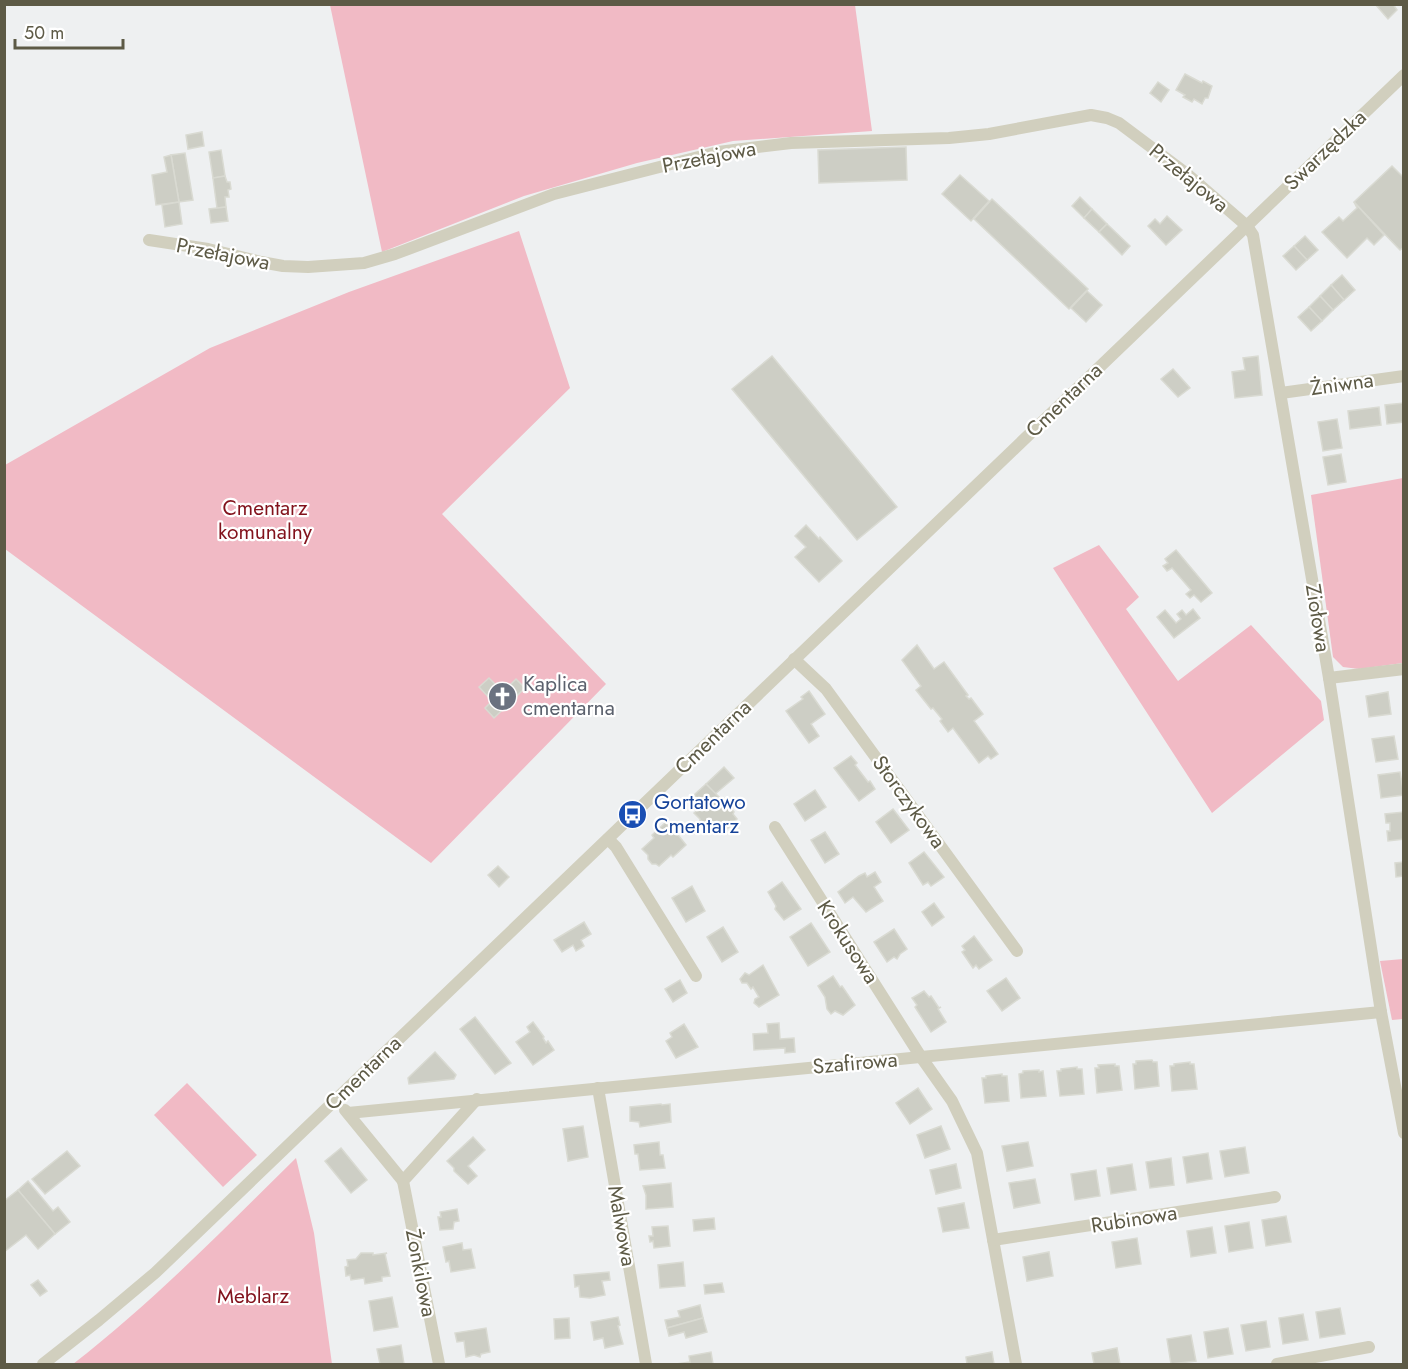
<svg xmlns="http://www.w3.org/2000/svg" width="1408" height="1369" font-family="Jost,sans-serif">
	<rect width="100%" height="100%" fill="#eef0f1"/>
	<g fill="#f1bac5">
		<path d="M330,5h525l17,126 -139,10 -96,22 -113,33 -142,56z"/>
		<path d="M519,231l51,157 -128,126 164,170 -175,179 -426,-314v-84l205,-117 139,-56z"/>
		<path d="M1403,478v185l-44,6 -16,-2 -10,-10 -22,-162z"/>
		<path d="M1099,545l40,52 -13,12 52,72 73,-56 70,76 3,19 -112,93 -159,-245z"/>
		<path d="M1403,959v60l-11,1 -12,-59z"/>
		<path d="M187,1083l70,72 -34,32 -69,-72z"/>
		<path d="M296,1158l18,75 18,131h-259c80,-62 151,-135 223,-206z"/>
	</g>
	<g fill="#cdcec5" stroke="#d9dad2" stroke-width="1.5">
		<path d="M1375,4h18l4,6 -9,9z"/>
		<path d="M1185,74l17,9 1,-2 9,5 -4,12h-3l-3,6 -8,-5 -2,3 -9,-5 2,-2 -9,-5z"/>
		<path d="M1158,82l11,8 -8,12 -11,-9z"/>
		<path d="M202,132l2,14 -16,3 -2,-14z"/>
		<path d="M906,147l1,33 -88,3 -1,-33z"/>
		<path d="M221,150l4,26 -12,2 -4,-26z"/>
		<path d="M185,153l8,47 -14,2 -8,-47z"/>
		<path d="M171,155l8,47 -23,3 -4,-30 15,-3 -3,-15z"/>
		<path d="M1392,166l12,12v69l-4,3 -46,-48z"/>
		<path d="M960,175l29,26 -18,20 -29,-27z"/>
		<path d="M225,176l2,6h3l1,7 -3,1 1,7h-4l1,10 -9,1 -4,-30z"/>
		<path d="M1080,197l12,12 -8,9 -12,-12z"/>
		<path d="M992,199l96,90 -19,20 -95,-90z"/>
		<path d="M179,202l3,22 -17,3 -3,-22z"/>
		<path d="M1354,202l30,33 -10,10 -7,-7 -20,20 -25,-26 17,-15 4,4 14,-13z"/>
		<path d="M226,207l2,14 -17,2 -2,-14z"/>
		<path d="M1092,209l15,15 -8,8 -15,-14z"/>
		<path d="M1167,216l15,14 -16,15 -18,-19 7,-7 5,5z"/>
		<path d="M1107,224l23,22 -8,9 -23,-23z"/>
		<path d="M1305,236l13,14 -11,10 -13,-14z"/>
		<path d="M1294,246l13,14 -11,10 -13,-14z"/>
		<path d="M1342,275l13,15 -11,10 -13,-15z"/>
		<path d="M1331,285l13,15 -11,10 -13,-14z"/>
		<path d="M1087,291l15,14 -16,17 -15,-14z"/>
		<path d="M1320,296l13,14 -11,11 -13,-14z"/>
		<path d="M1309,307l13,14 -11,10 -13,-14z"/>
		<path d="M772,356l125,151 -40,33 -125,-151z"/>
		<path d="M1258,356l4,39 -27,3 -3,-26 13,-2 -2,-12z"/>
		<path d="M1173,369l17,19 -12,9 -17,-18z"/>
		<path d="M1404,403v19l-17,2 -2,-19z"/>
		<path d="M1379,407l2,18 -31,4 -2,-18z"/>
		<path d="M1337,419l5,29 -19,3 -5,-29z"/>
		<path d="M1341,454l5,28 -18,3 -5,-28z"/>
		<path d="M806,525l13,14 1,-2 22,24 -23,21 -24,-25 11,-10 -11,-11z"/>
		<path d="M1176,550l36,43 -11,9 -7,-7 -4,3 -4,-4 5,-4 -19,-22 -5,3 -4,-5 5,-3 -3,-4z"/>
		<path d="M1193,609l7,9 -26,20 -17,-21 8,-7 11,13 5,-4 -4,-5 5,-4 4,5z"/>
		<path d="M917,645l17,24 10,-7 24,33 -2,1 3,3 2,-1 12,16 -9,7 24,33 -7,5 -3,-3 -9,7 -26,-35 -5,4 -8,-11 2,-2 -9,-11 -2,1 -15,-19 5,-4 -19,-26z"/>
		<path d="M489,678l14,14 13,-13 9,9 -31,30 -9,-10 7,-7 -13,-14z"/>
		<path d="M809,691l16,23 -14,10 8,12 -10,7 -23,-32 17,-12 -2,-2z"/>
		<path d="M1388,692l3,22 -22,3 -3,-21z"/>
		<path d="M1394,736l4,23 -22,3 -4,-23z"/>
		<path d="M851,756l6,7 -2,2 13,17 2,-1 5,8 -16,12 -25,-33z"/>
		<path d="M724,767l10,11 -19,16 -9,-10z"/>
		<path d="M1400,772l4,23 -23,3 -3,-23z"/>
		<path d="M706,784l28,28 -1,2 4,5 -10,10 -7,-7 -9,9 -11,-9v-3l-6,-6 10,-8 -10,-10z"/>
		<path d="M815,790l11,17 -21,14 -11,-17z"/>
		<path d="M893,809l16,21 -18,13 -15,-21z"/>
		<path d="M1404,812v27l-16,2 -1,-10h3v-8h-4l-1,-9z"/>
		<path d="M667,821l19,24 -13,12 -2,-2 -12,11 -3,-2h-4l-4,-5v-4l-6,-6 12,-11 -2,-3z"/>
		<path d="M825,832l14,22 -14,9 -14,-23z"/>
		<path d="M924,852l20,25 -13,9 -3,-4 -5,3 -14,-22z"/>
		<path d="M1404,862v14l-8,1 -1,-14z"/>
		<path d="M498,866l11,11 -10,10 -11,-12z"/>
		<path d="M875,872l6,10 -7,5 9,14 -17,11 -13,-15 -8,6 -7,-11 21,-16 6,-3 2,4z"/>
		<path d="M782,882l19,27 -17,11 -9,-11 1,-3 -8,-14z"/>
		<path d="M692,886l13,25 -19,11 -14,-24z"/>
		<path d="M934,903l10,14 -12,9 -10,-14z"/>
		<path d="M584,922l7,12 -10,6 3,6 -8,5 -3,-6 -11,7 -8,-12z"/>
		<path d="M811,923l19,29 -22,14 -18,-29z"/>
		<path d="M723,927l15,25 -16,10 -15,-25z"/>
		<path d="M894,929l13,20 -7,5 -3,5 -3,-2 -7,5 -13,-20z"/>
		<path d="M974,936l18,24 -13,9 -3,-4 -3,3 -11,-16 3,-2 -3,-4z"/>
		<path d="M763,965l16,30 -20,12 -5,-4 1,-4 4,-2 -6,-10 -2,2 -4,-6h-5l-2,-4 5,-6 4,2z"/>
		<path d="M833,976l7,11 2,-1 13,19 -12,10 -8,-4 -4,3 -4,-5 -2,-12 -7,-11z"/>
		<path d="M1006,978l14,20 -18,13 -15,-20z"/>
		<path d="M680,980l7,13 -14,9 -8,-13z"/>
		<path d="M924,991l5,6 2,-1 8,12 2,-1 -3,2 8,13 -15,10 -16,-25 2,-2 -5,-7z"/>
		<path d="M475,1017l36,46 -16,11 -35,-45z"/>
		<path d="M533,1022l11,15 -1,1 3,5 2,-2 6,9 -21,15 -17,-23 14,-10 -3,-5z"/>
		<path d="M779,1023l1,16 14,-1 1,14 -10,1v-5l-31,2 -1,-16 15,-1 -1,-9z"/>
		<path d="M684,1024l14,23 -22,11 -10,-17 6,-4 -2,-4z"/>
		<path d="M435,1052l21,23 -2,4 -45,5 -1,-6z"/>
		<path d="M1152,1060l1,2h4l2,24 -24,3 -2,-25h3v-3z"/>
		<path d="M1190,1062v2h4l3,25 -25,2 -2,-25h4v-2z"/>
		<path d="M1115,1064v2h4l3,24 -25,3 -2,-25h4l-1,-3z"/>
		<path d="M1077,1067v2h5l2,25 -24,2 -3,-25h4v-2z"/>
		<path d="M1039,1070v2l4,-1 3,25 -25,2 -2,-24 4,-1v-2z"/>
		<path d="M1002,1074v2h5l2,25 -24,2 -3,-25h4v-2z"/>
		<path d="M918,1088l14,21 -22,15 -14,-21z"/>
		<path d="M661,1104l1,1 8,-1 1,18 -31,5 -1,-5 -9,-1v-14z"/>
		<path d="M583,1126l5,31 -20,4 -5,-32z"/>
		<path d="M941,1126l9,23 -25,9 -8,-23z"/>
		<path d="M473,1137l12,13 -17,16 9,10 -9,8 -14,-13v-3l-7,-7z"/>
		<path d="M659,1142l1,13h3l2,13 -25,2 -2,-16h-3l-1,-9z"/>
		<path d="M1028,1142l5,24 -26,5 -5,-25z"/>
		<path d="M1245,1147l4,26 -24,4 -5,-26z"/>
		<path d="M341,1148l26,32 -16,13 -26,-32z"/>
		<path d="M67,1151l13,15 -35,28 -13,-15z"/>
		<path d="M1208,1153l4,26 -25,4 -4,-26z"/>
		<path d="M1171,1158l3,27 -24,3 -4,-26z"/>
		<path d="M956,1164l5,24 -25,6 -6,-24z"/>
		<path d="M1132,1164l4,26 -25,4 -4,-26z"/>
		<path d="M1096,1170l4,26 -25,4 -4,-26z"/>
		<path d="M1035,1179l5,24 -26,5 -5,-25z"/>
		<path d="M28,1181l25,30 5,-4 12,15 -15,12 -37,-44z"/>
		<path d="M671,1183l2,24 -27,2v-14l-3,-9z"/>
		<path d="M18,1190l37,44 -17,15 -12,-14 -22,17v-51z"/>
		<path d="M964,1203l5,25 -26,4 -5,-24z"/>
		<path d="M457,1209l2,12 -5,1 -1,7 -13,1 -2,-13h3l-1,-5z"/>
		<path d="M1286,1216l5,26 -25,4 -4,-26z"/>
		<path d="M714,1218l1,11 -21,2 -1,-11z"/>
		<path d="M1249,1222l4,26 -24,4 -4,-26z"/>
		<path d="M668,1226l2,20 -16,2 -1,-7 -3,1 -1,-6h4l-1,-9z"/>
		<path d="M1212,1227l4,26 -25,4 -4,-26z"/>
		<path d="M1137,1238l4,26 -25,4 -4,-26z"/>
		<path d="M462,1243l1,7 8,-1 4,19 -24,4 -2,-11 -3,1 -3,-15z"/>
		<path d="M1049,1252l4,24 -26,5 -4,-24z"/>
		<path d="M361,1253h12v2l14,-2 -2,1 5,22 -8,1v4l-17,3 -1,-6 -13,2 -1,-5 -4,1 -1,-9 3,-1 -1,-6 9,-1z"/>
		<path d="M683,1262l2,24 -25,2 -2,-23z"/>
		<path d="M609,1272l1,8 -8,1 3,14 -15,3 -10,-1 -1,-11 -4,1 -1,-12z"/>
		<path d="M38,1280l9,11 -7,5 -9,-11z"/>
		<path d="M722,1283l2,9 -19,2 -1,-9z"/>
		<path d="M392,1297l6,30 -24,4 -5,-30z"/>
		<path d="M700,1305l3,13 -36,10 -2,-8 15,-3 -2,-6z"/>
		<path d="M1340,1308l5,26 -25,4 -4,-26z"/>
		<path d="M1303,1314l5,26 -25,4 -4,-26z"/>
		<path d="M618,1317l2,8 -2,1 5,18 -18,4 -2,-10 -9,2 -3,-18z"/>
		<path d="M569,1318l1,20 -15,1 -1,-20z"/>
		<path d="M703,1318l4,14 -21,6 -2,-6 -15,4 -2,-8z"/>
		<path d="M1266,1321l4,26 -24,4 -5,-26z"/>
		<path d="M486,1328l4,24 -9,2 -1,3 -6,-2 -8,2 -2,-16 -7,1 -2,-9z"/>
		<path d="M1228,1328l5,26 -25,4 -4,-26z"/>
		<path d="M1191,1335l5,26 -25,3 -4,-25z"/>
		<path d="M401,1345l3,19h-24l-3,-15z"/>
		<path d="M1117,1348l3,16h-26l-2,-11z"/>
		<path d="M711,1352l2,12h-37l14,-2 -1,-6z"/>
		<path d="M992,1352l2,12h-27l-1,-7z"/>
	</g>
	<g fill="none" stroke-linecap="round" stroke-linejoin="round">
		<g stroke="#d1cfbe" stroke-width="12">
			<path d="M149,240l59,9 53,13 22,4 25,1 56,-4 31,-9 159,-60 164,-42 73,-9 158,-5 40,-4 102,-19 16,3 12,5 68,51 60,52 6,9 76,443 52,334 23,121"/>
			<path d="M1281,393l123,-17"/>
			<path d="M794,659l32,30 191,262"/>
			<path d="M1329,678l75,-9"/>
			<path d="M775,827l146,230 31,44 25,52 39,211"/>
			<path d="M608,839l8,8 80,129"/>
			<path d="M598,1088l48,276"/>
			<path d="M345,1110l58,71"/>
			<path d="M348,1113l1033,-101"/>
			<path d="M993,1240l282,-43"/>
			<path d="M43,1364l56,-44 56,-47 1249,-1198"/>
			<path d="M439,1364l-36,-183 74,-82"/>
			<path d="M1277,1364l92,-17"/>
		</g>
	</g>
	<defs>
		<symbol id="church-disc" viewBox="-11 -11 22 22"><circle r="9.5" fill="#6b7280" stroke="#fff"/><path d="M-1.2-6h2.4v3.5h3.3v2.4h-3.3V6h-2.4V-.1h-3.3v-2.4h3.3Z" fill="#fff"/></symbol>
		<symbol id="bus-disc" viewBox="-11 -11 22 22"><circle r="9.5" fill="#1a4fb4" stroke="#fff"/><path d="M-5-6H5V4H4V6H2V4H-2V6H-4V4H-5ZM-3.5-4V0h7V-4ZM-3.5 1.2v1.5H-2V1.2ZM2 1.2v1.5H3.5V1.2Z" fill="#fff"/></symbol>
	</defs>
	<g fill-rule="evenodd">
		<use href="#church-disc" x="486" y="680" width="33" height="33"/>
		<use href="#bus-disc" x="616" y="798" width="33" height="33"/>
	</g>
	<g text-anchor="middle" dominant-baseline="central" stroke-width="4.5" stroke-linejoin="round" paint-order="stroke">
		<g font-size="21" fill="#5d5a46" stroke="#fff">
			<text transform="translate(1325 150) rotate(-44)">Swarzędzka</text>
			<text transform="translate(709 157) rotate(-11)">Przełajowa</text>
			<text transform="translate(1189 178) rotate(39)">Przełajowa</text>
			<text transform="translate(223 254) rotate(11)">Przełajowa</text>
			<text transform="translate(1342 384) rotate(-8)">Żniwna</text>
			<text transform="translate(1064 400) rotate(-44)">Cmentarna</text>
			<text transform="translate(1318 618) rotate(81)">Ziołowa</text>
			<text transform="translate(713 737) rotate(-44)">Cmentarna</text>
			<text transform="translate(909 802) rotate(54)">Storczykowa</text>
			<text transform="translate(848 942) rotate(57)">Krokusowa</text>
			<text transform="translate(855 1063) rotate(-5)">Szafirowa</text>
			<text transform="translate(363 1073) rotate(-44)">Cmentarna</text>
			<text transform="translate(1134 1219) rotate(-9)">Rubinowa</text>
			<text transform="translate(622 1226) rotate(80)">Malwowa</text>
			<text transform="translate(421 1273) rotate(79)">Żonkilowa</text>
		</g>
		<g font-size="21" fill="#82121c" stroke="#fff">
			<text x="265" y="508">Cmentarz<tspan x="265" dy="24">komunalny</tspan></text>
			<text x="253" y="1296">Meblarz</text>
		</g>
		<g font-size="21" fill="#5b616d" stroke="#fff" text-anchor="start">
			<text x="523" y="684">Kaplica<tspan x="523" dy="24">cmentarna</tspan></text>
		</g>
		<g font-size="21" fill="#164399" stroke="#fff" text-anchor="start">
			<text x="654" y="802">Gortatowo<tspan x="654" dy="24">Cmentarz</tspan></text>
		</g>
	</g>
	<rect width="1408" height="1369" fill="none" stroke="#5d5a46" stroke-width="12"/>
	<path d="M15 39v9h108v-9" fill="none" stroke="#5d5a46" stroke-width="3"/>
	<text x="24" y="39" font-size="18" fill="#5d5a46" stroke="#ffffff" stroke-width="4.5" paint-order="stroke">50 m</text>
</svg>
